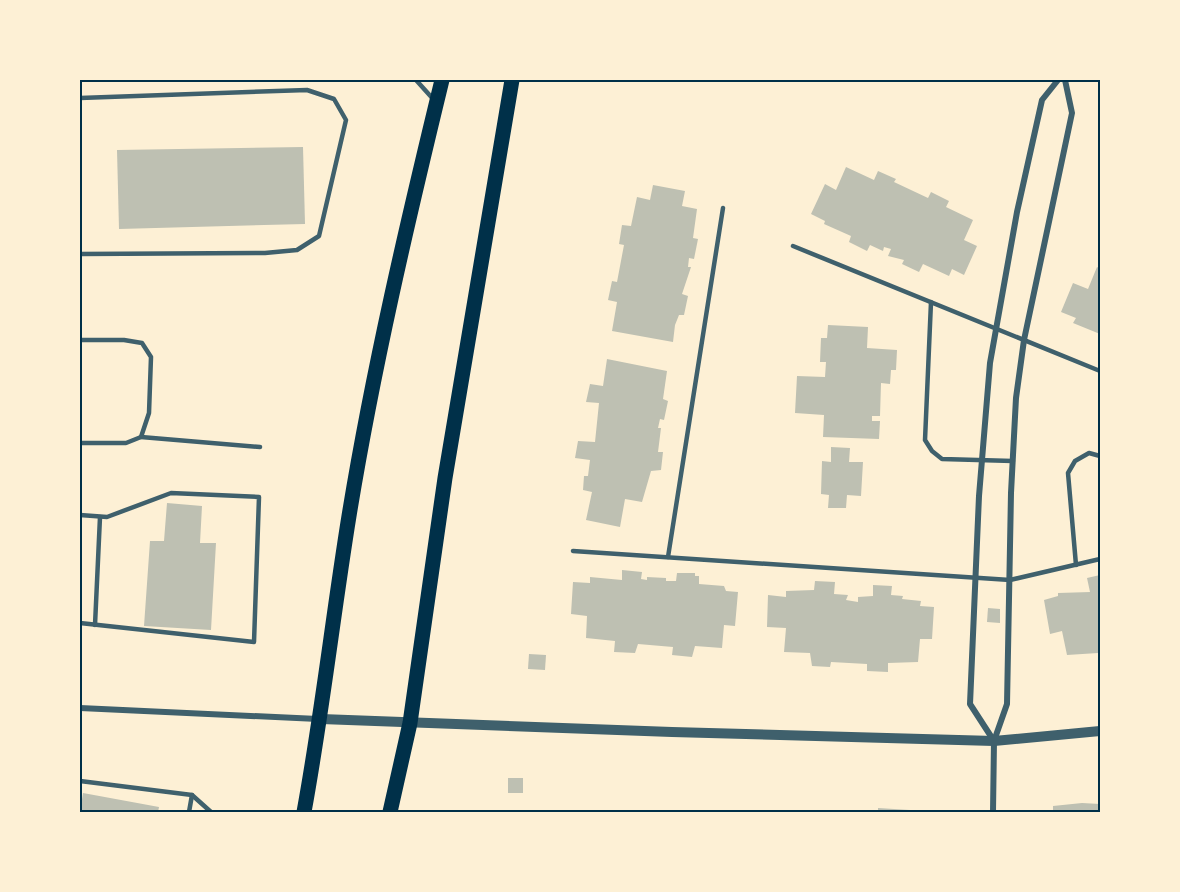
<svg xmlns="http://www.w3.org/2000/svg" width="1180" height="892" font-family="Lora,serif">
	<rect width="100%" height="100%" fill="#fdf0d5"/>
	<g fill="#bec0b2">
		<path d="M303,147l2,77 -186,5 -2,-79z"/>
		<path d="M846,167l28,13 4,-9 18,8 -2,3 34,16 3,-6 18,9 -3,6 27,13 -9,20 13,6 -13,29 -12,-6 -3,7 -26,-12 -4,8 -17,-8 2,-4 -16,-4 3,-7 -7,-2 -1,4 -13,-6 -3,6 -18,-9 2,-6 -27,-12 1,-3 -14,-7 14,-30 11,6z"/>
		<path d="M653,185l32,6 -3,15 15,3 -4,29 5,1 -4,20 -5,-1 -1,9h3l-9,27 6,2 -4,19h-5l-4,10 -2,17 -61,-11 5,-29 -9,-2 4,-19 5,1 7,-37 -5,-1 3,-19 9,1 6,-29 13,3z"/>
		<path d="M1097,267l3,2v65l-27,-11 3,-5 -15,-6 12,-29 15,6z"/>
		<path d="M828,325l40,2 -1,21 30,2 -1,20h-5l-1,14 -9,-1 -1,33h-8v5h8l-1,18 -56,-2 1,-22 -29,-2 2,-37 28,1 1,-15h-6l1,-24h6z"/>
		<path d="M607,359l60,12 -4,28 5,2 -4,19 -4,-1 -2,9h3l-3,24h5l-2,18 -10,1 -9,31 -17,-3 -5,28 -34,-7 6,-28 -9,-2 1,-14h4l2,-16 -15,-2 3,-17 17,1 4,-39 -13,-1 4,-18 13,2z"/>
		<path d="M831,447l19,1 -1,14h14l-2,34 -14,-1 -1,13h-18l1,-13 -8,-1 1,-33 9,1z"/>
		<path d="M167,503l35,3 -2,37h16l-5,87 -67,-4 6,-85h14z"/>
		<path d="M622,570l20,2 -1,7 6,1v-3l19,1v3h10l1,-8h18v3h4v8l25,2 2,5 12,1 -3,34 -11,-1 -2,23 -27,-2 -3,11 -20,-2 1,-8 -35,-3 -3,9 -21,-1 1,-11 -29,-3 1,-22 -16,-2 2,-32 17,1v-6l32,3z"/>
		<path d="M1100,575v83l-2,-5 -31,2 -5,-24 -12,3 -6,-34 14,-4v-3l32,-1 -3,-14z"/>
		<path d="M815,581l20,1 -1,12 14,1 -2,5 12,2v-5l15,-1v-11l19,1 -1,9 12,1 -1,3 19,2 -1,5 14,1 -2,32h-12l-2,23 -30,1v9l-21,-1v-7l-36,-2 -1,5 -18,-1 -2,-13 -26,-1 2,-24 -19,-1 1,-32 18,2v-6l28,-1z"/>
		<path d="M988,608l12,1v14l-13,-1z"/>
		<path d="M529,654l17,1 -1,15 -17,-1z"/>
		<rect x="508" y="778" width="15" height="15"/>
		<path d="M83,793l76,14 -1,5h-78z"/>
		<path d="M1082,803l18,1v8h-47v-6z"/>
		<path d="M878,808l48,3v1h-48z"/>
	</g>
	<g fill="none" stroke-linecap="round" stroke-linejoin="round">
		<g stroke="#3f606c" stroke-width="4.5">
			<path d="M416,80l18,20"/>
			<path d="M80,98l227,-8 27,9 12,21 -27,116 -22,14 -32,3 -185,1"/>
			<path d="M793,246l307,125"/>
			<path d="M931,302l-6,138 7,11 10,8 71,2"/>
			<path d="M80,340h44l18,3 9,14 -2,56 -8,24 -15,6h-46"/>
			<path d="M141,437l119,10"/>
			<path d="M80,515l27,2 64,-24 88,4 -5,145 -174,-19"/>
			<path d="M573,551l437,29 90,-21"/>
			<path d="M668,557l55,-349"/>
			<path d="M1076,565l-8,-92 7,-12 14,-8 11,3"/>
			<path d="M95,625l5,-108"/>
			<path d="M80,781l112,14 19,17"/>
			<path d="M189,812l3,-17"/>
		</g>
		<g stroke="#3f606c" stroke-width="6">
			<path d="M80,708l238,11"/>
			<path d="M994,741l-24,-37 9,-208 11,-133 27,-151 25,-112 16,-20"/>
			<path d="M993,812l1,-71 13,-37 4,-211 5,-95 8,-58 48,-227 -7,-33"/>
		</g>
		<path stroke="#3f606c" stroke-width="10" d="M321,719l351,13 322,9 106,-10"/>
		<g stroke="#003049" stroke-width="15">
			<path d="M304,812c18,-98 29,-197 45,-296 24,-147 58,-292 93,-436"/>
			<path d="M390,812l20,-89 35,-245 67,-398"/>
		</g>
	</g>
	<rect width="1180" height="892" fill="none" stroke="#fdf0d5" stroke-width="162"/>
	<rect x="81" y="81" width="1018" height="730" fill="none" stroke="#003049" stroke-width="2"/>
</svg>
